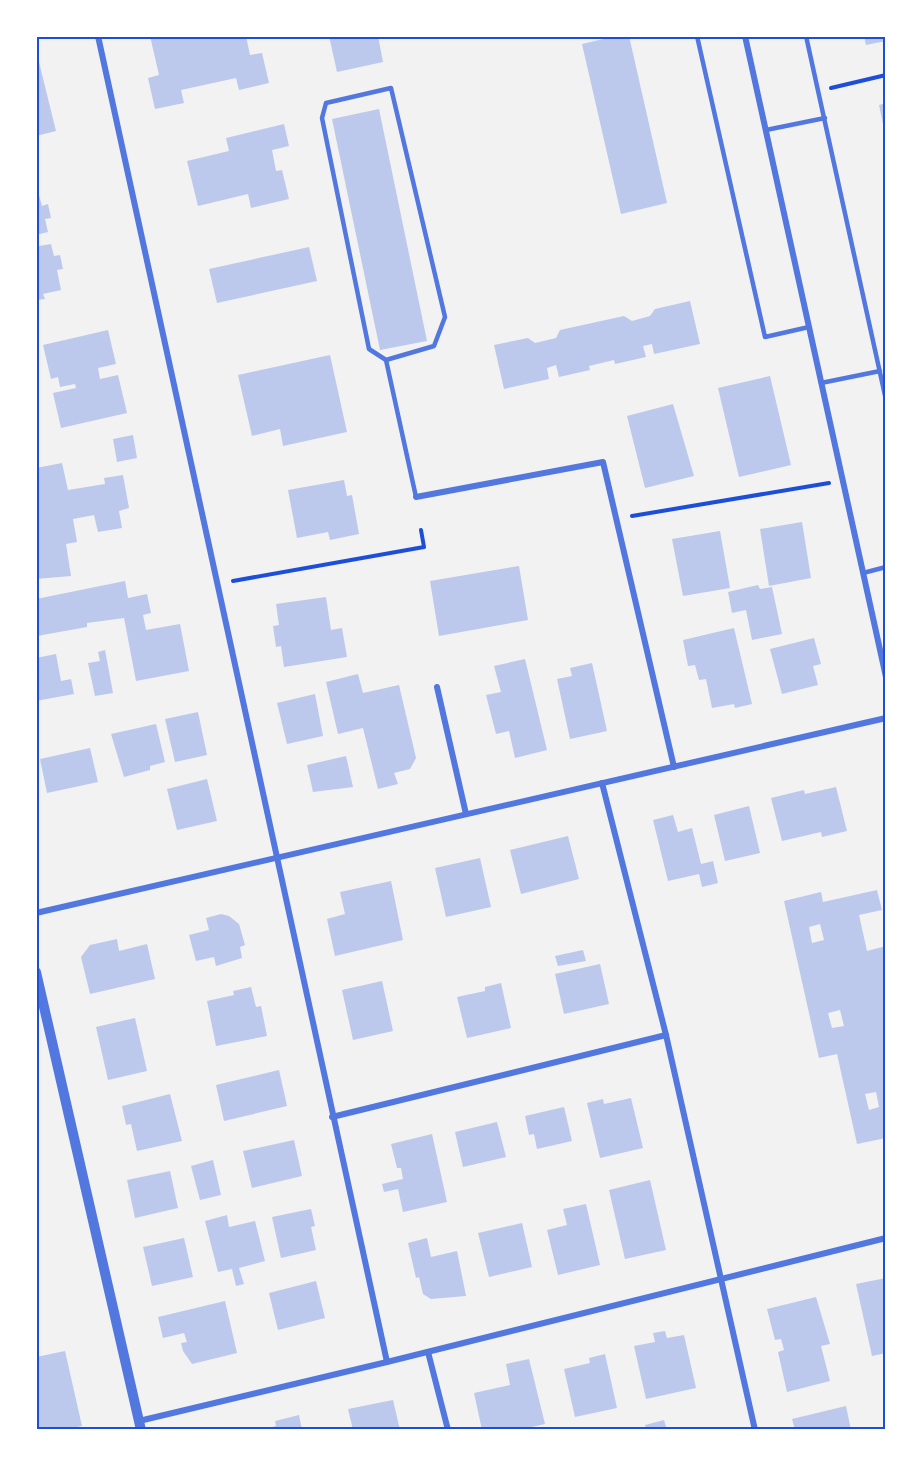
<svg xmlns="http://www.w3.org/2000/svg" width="922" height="1466" font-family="'DM Sans',sans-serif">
	<rect width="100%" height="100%" fill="#f2f2f2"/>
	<g fill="#bdc9ec" fill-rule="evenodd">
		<path d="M150,36h38v3l13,-3h45l4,19 12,-2 7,30 -30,7 -3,-12 -55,12 3,13 -29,6 -7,-31 11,-3z"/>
		<path d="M329,36h49l5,26 -46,10z"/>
		<path d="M616,36h13l38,167 -46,11 -39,-170z"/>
		<path d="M864,36h22v5l-20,4z"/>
		<path d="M36,50l20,81 -20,5z"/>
		<path d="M886,103v30l-1,1 -6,-29z"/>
		<path d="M379,109l48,232 -47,9 -48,-231z"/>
		<path d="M284,124l5,22 -17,4 4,21 6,-1 7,29 -38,9 -3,-14 -50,12 -11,-45 42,-10 -3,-13z"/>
		<path d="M36,184l6,22 6,-2 3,14 -6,1 3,13 -12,3z"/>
		<path d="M36,237l3,9 12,-2 3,12 6,-1 3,14 -6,1 4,20 -18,4 2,5 -9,1z"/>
		<path d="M309,247l8,34 -100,22 -8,-34z"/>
		<path d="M690,301l10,43 -46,10 -2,-10 -9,2 3,11 -31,7 -1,-4 -25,6 1,4 -31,7 -3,-12 -9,3 2,11 -45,10 -10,-44 34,-7 7,5 21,-5 4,-8 64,-14 8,5 18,-5 5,-7z"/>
		<path d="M108,330l8,34 -18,4 2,11 18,-4 9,38 -66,15 -8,-35 23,-5 -1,-4 -15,3 -2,-10 -7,2 -8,-34z"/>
		<path d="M330,355l17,77 -64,14 -3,-17 -28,7 -14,-61z"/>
		<path d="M770,376l21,89 -52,12 -21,-89z"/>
		<path d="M673,404l21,72 -49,12 -18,-72z"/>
		<path d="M133,435l4,23 -20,4 -4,-23z"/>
		<path d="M62,463l6,27 37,-6 -1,-6 19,-3 6,33 -10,3 3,17 -24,4 -4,-17 -21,4 4,23 -11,2 5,32 -35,3v-111z"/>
		<path d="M344,480l3,16 5,-1 7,39 -29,6 -2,-8 -31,6 -9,-48z"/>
		<path d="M802,522l9,56 -42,8 -9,-57z"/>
		<path d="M720,531l10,57 -47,8 -11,-57z"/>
		<path d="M519,566l9,54 -89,16 -9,-55z"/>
		<path d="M125,581l3,17 19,-4 4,19 -8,2 3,15 34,-6 9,47 -53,10 -12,-63 -37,5v4l-50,9 -1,-37z"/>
		<path d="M758,585l2,4 12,-2 10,47 -30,6 -6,-30 -14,3 -4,-21z"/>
		<path d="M326,597l5,33 11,-2 5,29 -63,10 -3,-21 -5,1 -3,-21 6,-1 -3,-21z"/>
		<path d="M734,628l18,76 -17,4 -1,-4 -22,4 -6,-29 -7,1 -4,-15 -7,1 -5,-26z"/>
		<path d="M814,638l7,26 -8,2 5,19 -36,9 -12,-45z"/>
		<path d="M105,650l8,43 -18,3 -7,-33 12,-2 -2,-9z"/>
		<path d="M56,654l5,27 10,-2 3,15 -38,7v-43z"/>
		<path d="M525,659l22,91 -32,8 -6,-27 -13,3 -10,-39 15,-3 -7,-26z"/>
		<path d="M592,663l15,68 -37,8 -13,-60 15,-3 -2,-8z"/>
		<path d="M358,674l5,19 36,-8 17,73 -6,11 -16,4 4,11 -20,5 -15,-61 -25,6 -12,-52z"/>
		<path d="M315,694l8,42 -36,8 -10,-41z"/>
		<path d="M198,712l9,43 -32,7 -10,-43z"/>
		<path d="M156,724l9,38 -15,4v4l-26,7 -13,-43z"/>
		<path d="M90,748l8,34 -51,11 -7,-34z"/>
		<path d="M346,756l7,31 -40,5 -6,-27z"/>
		<path d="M207,779l10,42 -40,9 -10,-41z"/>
		<path d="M836,787l11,44 -25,6 -1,-5 -39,9 -11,-43 33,-8 1,4z"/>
		<path d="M749,806l11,47 -35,8 -11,-46z"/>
		<path d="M673,815l5,17 14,-4 9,36 12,-3 5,22 -16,4 -3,-13 -31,7 -15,-61z"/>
		<path d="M568,836l11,43 -58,15 -11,-44z"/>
		<path d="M480,858l11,49 -45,10 -11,-49z"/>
		<path d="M391,881l12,59 -68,16 -8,-37 18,-5 -5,-22z"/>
		<path d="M877,890l5,20 -23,5 8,36 19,-5v192l-29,6 -20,-90 -18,4 -35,-157 37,-9 2,10zM820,924l4,16 -12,3 -3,-16zM840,1010l4,16 -12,2 -4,-15zM876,1092l3,15 -10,3 -4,-16z"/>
		<path d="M221,914l8,2 10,8 6,21 -5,2 2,11 -26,8 -2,-9 -18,4 -7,-26 20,-5 -3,-12z"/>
		<path d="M117,939l2,12 28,-7 8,35 -65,15 -9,-37 9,-12z"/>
		<path d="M583,950l3,11 -28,5 -3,-10z"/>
		<path d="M600,964l9,40 -45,10 -9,-40z"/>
		<path d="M382,981l11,50 -40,9 -11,-50z"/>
		<path d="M501,983l10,45 -44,10 -10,-41 28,-6v-4z"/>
		<path d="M251,987l5,20 5,-1 6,30 -51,10 -9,-45 27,-6 -1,-4z"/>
		<path d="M135,1018l12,53 -39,9 -12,-53z"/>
		<path d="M279,1070l8,36 -63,15 -8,-36z"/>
		<path d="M170,1094l12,47 -45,10 -6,-27 -5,1 -4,-19z"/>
		<path d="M631,1098l12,50 -43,10 -13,-55 16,-4 1,5z"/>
		<path d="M564,1107l8,34 -35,8 -3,-15 -5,1 -4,-19z"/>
		<path d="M497,1122l9,35 -43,10 -8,-35z"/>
		<path d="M432,1134l15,68 -44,10 -5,-23 -14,3 -2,-8 21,-5 -2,-11h-4l-6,-24z"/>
		<path d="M294,1140l8,36 -50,12 -9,-37z"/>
		<path d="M213,1160l8,35 -21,5 -9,-34z"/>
		<path d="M170,1171l8,37 -43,10 -8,-38z"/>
		<path d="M650,1180l16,70 -41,9 -16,-69z"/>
		<path d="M586,1204l14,61 -42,10 -11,-45 20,-5 -4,-16z"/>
		<path d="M311,1209l4,17 -4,1 5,23 -35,8 -9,-41z"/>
		<path d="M227,1215l2,12 26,-6 10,40 -26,7 5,16 -8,2 -4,-17 -14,3 -13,-51z"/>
		<path d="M522,1223l10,44 -43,10 -11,-44z"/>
		<path d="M184,1238l9,39 -41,9 -9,-39z"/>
		<path d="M427,1238l4,19 26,-6 9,45 -35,3 -8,-5 -4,-17 -3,1 -8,-35z"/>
		<path d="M886,1278v75l-14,3 -16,-72z"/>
		<path d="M316,1281l9,37 -47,12 -9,-37z"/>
		<path d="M816,1297l14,47 -9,2 9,35 -43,11 -9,-40 6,-2 -3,-11 -6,1 -8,-31z"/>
		<path d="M225,1301l12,52 -45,11 -9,-13 -2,-8 6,-1 -3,-9 -21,5 -5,-21z"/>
		<path d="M665,1331l2,7 17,-3 12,53 -50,11 -12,-53 21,-4 -2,-9z"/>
		<path d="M65,1351l17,75 -18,4h-28v-73z"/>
		<path d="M605,1354l12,54 -42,9 -11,-48 26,-6 -1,-5z"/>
		<path d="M529,1359l16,65 -26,6h-37l-8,-37 36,-8 -4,-21z"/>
		<path d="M393,1400l7,30h-47l-5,-21z"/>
		<path d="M846,1406l5,24h-56l-3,-11z"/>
		<path d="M299,1415l3,15h-42l16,-4 -1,-5z"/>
		<path d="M664,1420l3,10h-21l-1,-5z"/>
	</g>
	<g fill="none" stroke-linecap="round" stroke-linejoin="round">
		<g stroke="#1d4ed8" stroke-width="4">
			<path d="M831,88l55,-13"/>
			<path d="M632,516l197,-33"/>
			<path d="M233,581l191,-34 -3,-17"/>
		</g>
		<g stroke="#5277de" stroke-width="4.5">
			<path d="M697,36l68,301 44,-10"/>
			<path d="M806,36l80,364"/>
			<path d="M766,130l59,-12"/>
			<path d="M386,360l-17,-11 -47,-231 4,-15 65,-15 54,229 -11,29 -48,14 30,137"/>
			<path d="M821,383l59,-12"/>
			<path d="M863,573l23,-6"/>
		</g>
		<g stroke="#5277de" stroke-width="6">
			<path d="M98,36l289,1326"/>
			<path d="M745,36l141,641"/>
			<path d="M416,497l187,-35 71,305"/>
			<path d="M437,687l29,127"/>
			<path d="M602,783l64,252 89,395"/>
			<path d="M36,913l850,-195"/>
			<path d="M332,1117l334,-82"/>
			<path d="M428,1352l20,78"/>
			<path d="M139,1421l248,-59 499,-124"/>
		</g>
		<path stroke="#5277de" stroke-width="10" d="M36,972l105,458"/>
	</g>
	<rect width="922" height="1466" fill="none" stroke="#ffffff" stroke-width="75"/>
	<rect x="38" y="38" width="846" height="1390" fill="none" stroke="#1d4ed8" stroke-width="2"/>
</svg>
